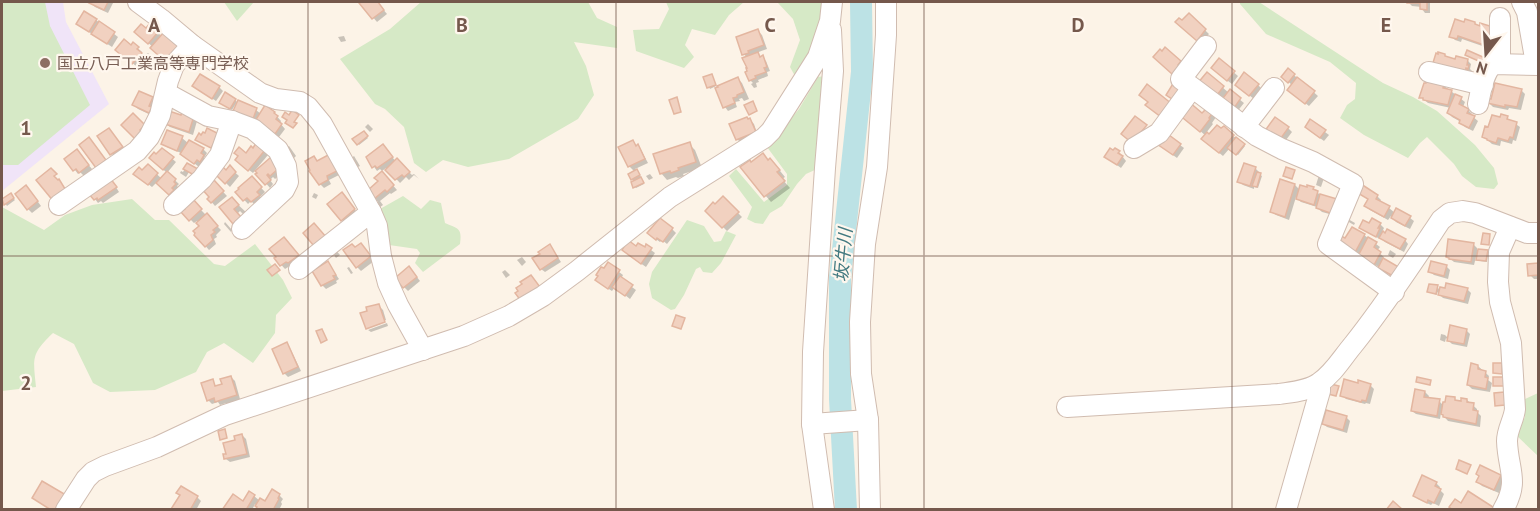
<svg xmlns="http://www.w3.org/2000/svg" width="1540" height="511" font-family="'PT Sans','Noto Sans JP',sans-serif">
	<rect width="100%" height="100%" fill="#fcf3e7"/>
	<path fill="#f0e4f8" d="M2,2h61l3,20 43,82 -107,87z"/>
	<g fill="#d6e9c6">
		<path d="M2,2h43l5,24 40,79 -72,60h-16z"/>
		<path d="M224,2h30l-17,19z"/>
		<path d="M421,2h167l9,16 20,9v21l-43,-6 12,24 8,29 -16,24 -69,40 -41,8 -25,-7 -17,12 -12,-9 -10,-36 -19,-18 -10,-5 -35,-45 50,-30z"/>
		<path d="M666,2h78l-15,13 -14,20 -23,-6 -7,16 9,12 -10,11 -48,-17 -3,-21 26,-1 10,-20z"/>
		<path d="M778,2h44v11l-10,37 -17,26 -5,-9 10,-27 -7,-21 -15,-16z"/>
		<path d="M1240,2h19l124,81 30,14 24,14 38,34 19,23 4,16 -4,5 -18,-2 -14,-11 -8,-12 -27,-27 -7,6 -12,15 -44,-23 -24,-17 7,-13 8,-6 1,-16 -26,-21 -64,-28 -26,-30z"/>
		<path d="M825,76l-8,93 -11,5 -9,10 -15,22 -12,7 -7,11 -8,-1 -8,-4 5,-12 -23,-31 7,-7 28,33 23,-17v-11l-20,-27 32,-38 19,-32z"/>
		<path d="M403,196l18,13 9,-9 11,3 4,20c14,6 17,5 15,21l-37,28 -8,-9 5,-10 -3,-4 -28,-4 -9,-36z"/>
		<path d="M132,199l23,21h14l45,44 11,2 30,-22 28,36 9,18 -16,17 -1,18 -22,30 -29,-20 -17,9 -11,20 -41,18 -45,2 -17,-9 -19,-39 -21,-11c-22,21 -20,25 -17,54l-34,4v-184l42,23 21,-15 27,-10z"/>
		<path d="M687,220l17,6 10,16 7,-1 5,-10 10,4 -15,28 -9,10 -9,-1 -3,-5 -4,2 -12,26 -9,14 -4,1 -19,-12 -3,-14 3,-12z"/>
		<path d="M1538,393v63l-22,-21 9,-18 -2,-17z"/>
	</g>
	<g fill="#0003">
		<path d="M91,2h20l2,1 -5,10 -13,-6 -4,-4z"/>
		<path d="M363,2h14l10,12 -10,8 -16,-19z"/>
		<path d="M1408,2h22v11h-5l-3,-4v-2l-10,-1z"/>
		<path d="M1189,15l20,19 -8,9 -23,-21 4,1z"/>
		<path d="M96,20l22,17 -6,10 -35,-23z"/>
		<path d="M150,25l12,11 -9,11 -13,-11z"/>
		<path d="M1477,26l15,3 -1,20 -29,-10 -1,3 -6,-2 -4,-4z"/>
		<path d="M758,31l4,4 5,14 -11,4 10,8 4,10 -3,1 1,4 -10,4 1,2 -3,1 1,4 -3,1 -3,-4 2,-1 -3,-3 -3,-22 -3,-4z"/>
		<path d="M344,36l2,5 -5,1 -3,-5z"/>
		<path d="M133,44l9,8 -2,2 4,4 -7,9 -16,-14z"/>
		<path d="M148,53l4,4 -2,2 -5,-4z"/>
		<path d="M1445,56l2,2 21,3 3,3 -1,5 2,2h-2l-3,7 -30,-8z"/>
		<path d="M1219,60l19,16 -6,8 -16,-12z"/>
		<path d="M1288,70l30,26 -9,10 -17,-13v-8l-9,-8z"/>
		<path d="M1207,74l22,19 1,-1 14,11 -8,10 -16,-14z"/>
		<path d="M713,77l4,11 21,-9 4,4 7,16 -5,2 -2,-3 -3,1 1,2 -5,1 2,5 -9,4 -3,-4 -9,-21 -6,3 -1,-2z"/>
		<path d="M1258,85l4,4 -8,10 -14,-11z"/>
		<path d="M1443,85l22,17 -2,5 5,3 4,4v2l6,5 -5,10 -8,-4 -4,-4v-1l-9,-5 -3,-4 2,-5 -23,-5 -7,-6z"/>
		<path d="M194,86l25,1 4,4 -7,10z"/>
		<path d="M1521,90l4,4 -4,16 -12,-2 -1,2 -15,-3 -4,-4z"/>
		<path d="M152,99l4,3 -3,14 -15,-7 -4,-4z"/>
		<path d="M235,100l2,2 -5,8 -10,-6z"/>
		<path d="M256,110l5,4 13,-1 7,8 -1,2 5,6 -6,8 -40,-23z"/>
		<path d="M1207,110l9,7 -4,6 1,1 -7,9 4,3 12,-6 2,-2 21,18 -7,9 -9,-6 -6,7 -16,-13 -1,-7 -22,-19 19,-2z"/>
		<path d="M183,114l14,7 -4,14 -23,-8 -4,-3 16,-7z"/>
		<path d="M1507,118l13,9 -4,14 -3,-1 -1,4 -11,-3 -1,5 -8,-2 -8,-7 6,-8 11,-10z"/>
		<path d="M750,120l4,4 4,12 -17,7 -4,-4z"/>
		<path d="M1255,121l12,10 21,-3 4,4 -9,12 -20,-11z"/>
		<path d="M368,124l5,5 -3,3 -5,-5z"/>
		<path d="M109,130l16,22 -10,6 -16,-22z"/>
		<path d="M1310,131l15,1 4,3 -5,6z"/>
		<path d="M168,132l14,6 6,5 15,6 4,4 -3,5 2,2 -2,4 -3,-1 -2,4 -18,-14 -14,-6 -4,-3z"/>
		<path d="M364,133l4,5 -9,7 -4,-5z"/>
		<path d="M633,142l8,8 7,13 -13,6 4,4 2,4h-2l5,7 -8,4 -1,-1v-5l-3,-3 3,-7 -6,-6z"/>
		<path d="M689,144l6,6 7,18 -19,6 1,2 -6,2 -2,-1 -9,3 -6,-7z"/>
		<path d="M1180,145l4,3 -7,10 -15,-11z"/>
		<path d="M289,146l7,10 -2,2 -7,-11z"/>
		<path d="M162,150l14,12 -9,11 -16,-15 6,-2z"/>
		<path d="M387,150l9,12 1,-2 15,15 2,-1 5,5 -5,-4 -5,5 -3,-3 -6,6 -14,-15 -4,3 -2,-2 -3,2 -9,-13z"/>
		<path d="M264,151l4,4 -15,18 -12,-9 5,-9z"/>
		<path d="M1119,152l7,9 -5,7 -15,-11z"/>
		<path d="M80,155l12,14 -8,7 -4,-4 -2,2 -3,-4z"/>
		<path d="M354,156l6,10 -4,2 -6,-9z"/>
		<path d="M314,158l4,4 16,-2 7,14 -12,6 2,4 -7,4 -4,-4z"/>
		<path d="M271,160l10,14 -6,5 -2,-2 -3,3 3,4 -3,4 -12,-14z"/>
		<path d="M752,164l24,2 9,11 -3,2 8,9 -19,14 -29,-34z"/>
		<path d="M187,165l2,7 -3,5 -6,-4 1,-2 2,1z"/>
		<path d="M148,166l14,13 5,-6 12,11 -2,2 2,2 -5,10 -17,-16 -5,5 -13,-10z"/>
		<path d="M230,168l9,8 -9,11 -13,-13 9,-2z"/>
		<path d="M1255,168l4,4v2l3,2 -4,12 -4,-1v2l-11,-4 -4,-4z"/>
		<path d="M382,173l15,17 -6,4 -1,-1 -10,8 3,4 -7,5 -3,-4 5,-4 -9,-11 11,-9z"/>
		<path d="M650,174l3,4 -4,2 -3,-4z"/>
		<path d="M1319,175l5,3 -3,9 -5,-2z"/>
		<path d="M252,178l13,14 -5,5 2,2 -7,6 -4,-4 -3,3 -11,-12z"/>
		<path d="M214,182l13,14 -12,10 -6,-7z"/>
		<path d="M114,184l5,8 -16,11 -2,-2 -3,2 -3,-4z"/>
		<path d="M1295,185l5,5 13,-2 8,8 16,20 -15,-4 -5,-5 -16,-5 -5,-5 -7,23 -13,-5 -4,-3z"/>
		<path d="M30,191l11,15 -9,7 -4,-4z"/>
		<path d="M1358,192l19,4 4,4 -1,2 9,6 6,5 15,5 4,3 -4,8 -14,-7 -5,-6 -3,4 -18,-10 -4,-4 3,-6z"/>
		<path d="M314,193l4,2 -2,4 -4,-2z"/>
		<path d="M10,195l5,5 -8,6 -4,-6z"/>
		<path d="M346,198l12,16 -12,10 -4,-4z"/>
		<path d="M723,198l19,19 -15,14 -20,-20 8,-5z"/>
		<path d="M232,199l17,16 -3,2 -6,-6 -3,3 1,13 -17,-19z"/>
		<path d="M192,201l29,29 -5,5 1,2 -3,2 2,5 -7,6 -13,-15 5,-9 -4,-5 -3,2 -11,-11z"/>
		<path d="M1348,219l7,4 -1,2 -7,-4z"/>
		<path d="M225,222l7,8 -1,2 -7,-8z"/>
		<path d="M1380,224l4,4 -2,4 1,1 22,7 3,4 -4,8 -19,-10 -4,-4 -1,1 -15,-8 -4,-4z"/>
		<path d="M672,229l4,4 -9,11 -5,-4 -2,2 -7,-5z"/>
		<path d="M1364,235l16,12 -3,4 7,6 -1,3 18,21 -17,-9 -5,-5 -15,-8 -6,-1 -12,-18z"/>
		<path d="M288,243l13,16 -16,10 -9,-10z"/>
		<path d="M1473,244l4,4v2l10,2 1,1 -1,9 -7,-1 -4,-4 -2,8 -20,-3 -7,-6z"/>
		<path d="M647,247l8,6 -9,14 -19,-13 9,-6 9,1z"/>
		<path d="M335,249l5,6 -4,3 -4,-6z"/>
		<path d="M355,249h10l9,12 -13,10 -4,-4z"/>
		<path d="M553,250l8,12 -16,10 -4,-3z"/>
		<path d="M1390,250l6,4 -3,4 -5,-3z"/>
		<path d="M522,257l4,5 -4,4 -5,-6z"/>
		<path d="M328,263l11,16 -3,2 1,2 -11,6 -4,-4z"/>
		<path d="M608,264l11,8 4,3 -2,4 15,11 -6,9 -15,-12 -3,4 -11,-7 3,-14z"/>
		<path d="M1538,264v15h-4l-4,-4 -1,-10z"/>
		<path d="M1446,266l4,4 -2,9 -14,-4 -4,-3z"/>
		<path d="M349,267l4,6 -2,1 -4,-6z"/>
		<path d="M505,270l5,5 -4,3 -4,-6z"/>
		<path d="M413,272l7,9 -12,10 -4,-4z"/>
		<path d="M1437,287l3,3 27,-1 4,4 -3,11 -25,-6 -6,-6v3l-8,-3z"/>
		<path d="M379,306l4,4 3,10 -19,7 2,-15z"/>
		<path d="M387,323l1,3 -17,6 -3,-2z"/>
		<path d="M1466,330l4,4 -3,13 -15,-3 -6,-6 -1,4 -5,-2 1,-6 4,1 4,4z"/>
		<path d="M286,344l4,4 11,23 -13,6 -4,-4z"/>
		<path d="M1478,366l11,10 -1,4 4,3 -2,9 -18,-3 -4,-4z"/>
		<path d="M231,377l4,4 5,18h-1l2,6 -14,3 -1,-5 -6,2 -2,-3 -6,2 -4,-4 4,-19 5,6 7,-2z"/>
		<path d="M1370,385l4,4 -4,15 -4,-1 -1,1 -19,-5 -4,-4z"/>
		<path d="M1425,392l4,4 -1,3 11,2 5,5 10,-7 4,3 4,1 5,-3 10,9v3l4,4 -1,11 -32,-6 -7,-8 -1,6 -24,-5 -4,-3z"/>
		<path d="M1346,417l4,4 -3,12 -20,-6 -4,-3z"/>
		<path d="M242,435l4,4 4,18 -20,5 -4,-3z"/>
		<path d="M1481,467l20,10 3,3 -5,13 -17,-7 -4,-4 2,-6z"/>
		<path d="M1436,483l4,4 -1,2 5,5 -5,12 -6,-3 -2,2 -13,-6 -4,-4z"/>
		<path d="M279,495l4,4 -2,3 1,2 -3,6h-22l2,-3 -4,-3 -3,6h-28l20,-7 10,-7 6,5 5,2z"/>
		<path d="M181,496l16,1 4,4 -5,9h-22l-1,-1z"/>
	</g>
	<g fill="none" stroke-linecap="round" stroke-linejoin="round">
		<path stroke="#bce2e5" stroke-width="22" d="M846,510l-6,-111v-121l22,-206 -1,-70"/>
	</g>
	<g fill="#f1d1c0" stroke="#e3b6a0" stroke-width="1.5">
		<path d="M90,2h18l-4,8 -15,-7z"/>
		<path d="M361,2h17l6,8 -12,9 -13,-16z"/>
		<path d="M1407,2h20v8l-7,-1v-6h-13z"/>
		<path d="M84,11l13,8 -8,13 -13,-8z"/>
		<path d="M1189,13l17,16 -9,12 -22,-19 4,-4 3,2z"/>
		<path d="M1455,19l9,3 1,-3 10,3v2l5,2v-3l13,4 -6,19 -29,-10 -1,3 -8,-2z"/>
		<path d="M99,21l16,11 -8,12 -16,-10z"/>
		<path d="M150,23l9,8 -11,13 -14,-12 7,-8 5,4z"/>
		<path d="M758,29l6,16 -16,6 1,2 -7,2 -6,-18z"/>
		<path d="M164,32l16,14 -14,16 -16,-14z"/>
		<path d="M124,39l7,6 2,-3 6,5 -2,2 5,4 -10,11 -17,-14z"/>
		<path d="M1165,47l16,14 -3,4 1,1 -7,8 -19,-17 7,-8 2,2z"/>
		<path d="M1467,50l18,8 -2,5 -18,-8z"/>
		<path d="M758,52l2,5 3,-2 4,12 -3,1 2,4 -11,4 1,2 -7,3 -4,-9 2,-1 -1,-3h1l-5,-10z"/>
		<path d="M1438,52l7,2v2l10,3 1,-3 12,3 -1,6h2l-1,4 -2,-1 -2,7 -32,-9 4,-13 2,1z"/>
		<path d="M1219,58l16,13 -8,10 -16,-13z"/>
		<path d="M1288,68l7,6 -7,9 -7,-6z"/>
		<path d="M1207,72l17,14 -10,13 -17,-15z"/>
		<path d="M1244,72l15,12 -10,12 -14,-11z"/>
		<path d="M200,74l20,12 -8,13 -20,-13z"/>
		<path d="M712,74l4,11 -9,3 -4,-11z"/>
		<path d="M738,77l6,15 -7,3v2l-4,1 2,5 -12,5 -8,-20 3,-1 -1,-1z"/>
		<path d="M1297,77l18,14 -10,13 -18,-14z"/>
		<path d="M1427,79l17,5 -1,4 9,2 -4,15 -25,-5v-2h-4l5,-15h2z"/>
		<path d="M1174,82l10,7 -9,12 -9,-6z"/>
		<path d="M1495,83l27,6 -5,18 -12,-2v2l-18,-4 1,-5 3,1z"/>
		<path d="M1147,84l25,20 -11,13 -16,-12 3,-3 -9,-7z"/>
		<path d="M1230,89l11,9 -9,13 -12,-9z"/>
		<path d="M139,91l14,6 -4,9 3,1 -3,6 -17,-8z"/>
		<path d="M225,92l11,7 -6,10 -11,-6z"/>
		<path d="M1455,94l7,3 -3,7 10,5 -2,4 8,3 -6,12 -10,-5 1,-3 -13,-7z"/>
		<path d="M677,97l4,15 -7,2 -5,-14z"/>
		<path d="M238,100l19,8 -4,11 -20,-8z"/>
		<path d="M753,101l4,10 -8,4 -5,-10z"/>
		<path d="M1188,101l14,12 5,-5 6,4 -4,6 1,1 -10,13 -22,-18z"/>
		<path d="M265,105l10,7 -1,1 4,3 -2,3 6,5 -7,10 -3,-2 -1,1 -16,-12z"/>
		<path d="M292,110l7,5 -5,7 3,1 -4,5 -8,-5 2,-3 -5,-3 3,-5 4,3z"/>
		<path d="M169,111l12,4 1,-3 12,4 -5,16 -24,-8z"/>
		<path d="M133,113l12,12 -5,5 2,2 -7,7 -14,-14z"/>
		<path d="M1501,114l7,2 -1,3 10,3 -4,16 -3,-1 -2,4 -10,-3 -2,5 -9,-3v-1l-5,-2 3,-11 3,1 4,-12 8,2z"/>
		<path d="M1135,116l12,9 -15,18 -11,-9z"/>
		<path d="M747,117l1,2 2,-1 6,14 -20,8 -7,-16z"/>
		<path d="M1275,117l14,10 -11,15 -14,-10z"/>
		<path d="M1310,119l16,11 -6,8 -15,-11z"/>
		<path d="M1217,125l4,3 3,-2 10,9 -15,18 -18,-14 6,-7 2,2z"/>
		<path d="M109,128l14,19 -13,8 -13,-19z"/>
		<path d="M207,128l12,6 -8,14 -16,-8 4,-7 2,2 2,-3 2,1z"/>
		<path d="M167,130l16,6 -6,15 -16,-7z"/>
		<path d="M364,131l4,5 -11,9 -5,-6z"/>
		<path d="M1165,132l16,12 -8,11 -16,-11z"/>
		<path d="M89,137l17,23 -10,8 -17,-23z"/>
		<path d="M1236,137l9,7 -9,11 -9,-7z"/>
		<path d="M189,140l15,8 -3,5 3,2 -4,7 -3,-2 -3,4 -14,-10z"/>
		<path d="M633,140l3,6 2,-2 7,15 -17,8 -10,-20z"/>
		<path d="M690,142l6,20 -18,6 1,2 -8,3 -1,-2 -10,3 -7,-20z"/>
		<path d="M256,143l9,7 -17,21 -13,-11 3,-4 -4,-3 5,-6 7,6 5,-7 2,2z"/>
		<path d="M383,144l10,13 -16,11 -2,-2 -3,2 -6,-11z"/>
		<path d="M162,148l12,9 -11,13 -14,-12 5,-6 2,2z"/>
		<path d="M1110,148l3,2 2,-2 5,3 -2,2 5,3 -6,9 -13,-8z"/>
		<path d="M77,149l12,16 -10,8 -3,-4 -3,2 -9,-12z"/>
		<path d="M763,153l5,7 2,-2 10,12 -3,2 8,9 -21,16 -24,-30 10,-7 1,2z"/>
		<path d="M330,154l9,16 -12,6 1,4 -9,5 -10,-14 1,-1 -5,-9 9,-5 3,5z"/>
		<path d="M271,157l7,9v3l-8,7 -2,-2 -1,1 4,5 -6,5 -10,-11 2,-1 -2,-2z"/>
		<path d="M397,158l13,14 -6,5 -2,-2 -7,5 -10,-10z"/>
		<path d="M187,163l11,6 -4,6 -11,-6z"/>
		<path d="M1244,163l12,4 -6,19 -13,-4z"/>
		<path d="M148,164l10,9 -10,12 -15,-11 6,-7 3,3z"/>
		<path d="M230,165l6,7 -11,12 -10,-10 7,-8 4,4z"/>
		<path d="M1286,167l9,3 -3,9 -9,-3z"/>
		<path d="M51,168l6,6 -3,2 4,4 1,-1 8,13 -13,10 -18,-22z"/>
		<path d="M637,169l3,6 -9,5 -3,-6z"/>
		<path d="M167,171l9,8 -2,3 2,2 -4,4 2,2 -5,5 -13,-12z"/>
		<path d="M382,171l12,14 -7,7 -2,-2 -11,9 -7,-8 11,-10 -4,-3z"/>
		<path d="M1257,172l4,1 -4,14 -5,-1z"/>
		<path d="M252,176l10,11 -5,5 3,3 -9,7 -4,-4 -4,3 -8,-9 4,-3 -1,-1z"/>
		<path d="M641,177l3,6 -11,5 -2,-6z"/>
		<path d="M110,178l7,9 -19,13 -1,-2 -3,2 -6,-7z"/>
		<path d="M1280,179l15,5 -10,33 -15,-5z"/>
		<path d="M214,180l10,11 -13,12 -4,-4 2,-2 -8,-9 6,-2z"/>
		<path d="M1361,184l17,11 -2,4 14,7 -6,11 -20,-11 4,-7 -12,-7z"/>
		<path d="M26,185l12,16 -11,9 -12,-16z"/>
		<path d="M1300,185l7,2v-2l7,2 -1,2 5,2 -4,14 -18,-6z"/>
		<path d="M342,192l13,17 -14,12 -14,-17z"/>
		<path d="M11,193l3,5 -10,7 -2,-6z"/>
		<path d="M1320,194l17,5 -4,15 -17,-6z"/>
		<path d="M723,196l16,16 -17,16 -17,-17 8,-9 2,2z"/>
		<path d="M232,197l7,8 -5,4 7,8 -8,7 -14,-17z"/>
		<path d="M193,199l9,10 -13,12 -8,-9 4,-3 -2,-2z"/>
		<path d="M1396,208l15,8 -6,10 -14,-8z"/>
		<path d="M207,213l11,13 -5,4 2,2 -4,3 2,5 -8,7 -11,-12 1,-2 -2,-2 6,-5 -3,-3z"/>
		<path d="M660,218l13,10 -10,14 -6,-4 -1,2 -9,-7z"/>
		<path d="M1372,218l9,5 -3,5h2l-4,9 -17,-9 4,-8 6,3z"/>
		<path d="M314,223l13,15 -13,8 -11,-13z"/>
		<path d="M1352,227l13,7 -12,22 -18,-10 6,-10 4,2z"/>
		<path d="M1387,229l19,10 -6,10 -21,-11 4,-7 2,2z"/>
		<path d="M1483,233l7,1 -1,11 -8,-1z"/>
		<path d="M284,237l15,18 -11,8 -2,-1 -6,4 -6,-8 2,-1 -7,-8z"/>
		<path d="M1368,237l9,5 -3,5 7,5 -7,13 -16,-9z"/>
		<path d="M1448,239l26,4 -3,19 -22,-3v-1l-3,-1z"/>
		<path d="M628,240l8,6 2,-3 7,4 1,-3 6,4 -11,16 -19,-14z"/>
		<path d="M361,243l10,13 -15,12 -13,-18 9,-6 3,3z"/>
		<path d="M550,244l8,14 -18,12 -8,-12 8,-4 -2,-2z"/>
		<path d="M1478,249l10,1 -2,11 -10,-1z"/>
		<path d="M1383,258l19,11 -5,9 -19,-10z"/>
		<path d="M328,261l8,14 -3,1 2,3 -14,7 -9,-15z"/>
		<path d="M1431,261l16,4 -3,11 -16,-4z"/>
		<path d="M608,262l12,8 -12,19 -13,-9 3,-4 -2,-1 5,-8 3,1z"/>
		<path d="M1538,263v12l-10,1 -1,-12z"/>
		<path d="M275,264l5,6 -8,6 -5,-6z"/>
		<path d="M409,266l8,11 -14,11 -8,-10z"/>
		<path d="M531,275l9,12 -19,14 -6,-8 3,-2 -2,-3 6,-4 -2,-2z"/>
		<path d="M620,276l13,9 -8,11 -13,-9z"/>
		<path d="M1446,283l22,5 -4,13 -26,-6 2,-8 5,1z"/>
		<path d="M1429,284l9,1 -2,9 -9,-2z"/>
		<path d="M379,304l6,18 -19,7 -6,-16 7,-2 -1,-4z"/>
		<path d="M676,315l9,3 -4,11 -9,-3z"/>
		<path d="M1450,325l17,4 -3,15 -17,-3z"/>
		<path d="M322,329l5,11 -6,3 -5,-12z"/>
		<path d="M287,342l11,25 -15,7 -11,-25z"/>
		<path d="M1471,363l7,2v4l8,2 -1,6 3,1 -2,11 -19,-4z"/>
		<path d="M1493,363h9v11l-9,-1z"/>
		<path d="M231,376l6,19 -22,7 -1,-4 -7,3 -6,-18 12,-4 2,7 7,-2 -2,-5z"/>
		<path d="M1417,377l14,3 -1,5 -14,-3z"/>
		<rect x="1493" y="377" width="11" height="9"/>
		<path d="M1344,379l14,4v-3l13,4 -5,17 -4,-1 -1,2 -21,-6z"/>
		<path d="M1331,384l8,2 -3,10 -8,-2z"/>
		<path d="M1415,389l10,2 -1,6 16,2 -3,17 -26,-5z"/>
		<path d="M1504,392l1,13 -10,1 -1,-13z"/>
		<path d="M1446,396l9,1v3l6,1v-3l6,1v3l7,1 -1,7 5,1 -2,13 -33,-7v-2l-2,-1 2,-12h2z"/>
		<path d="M1326,410l21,6 -4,14 -21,-6z"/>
		<path d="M225,429l2,9 -7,2 -2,-9z"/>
		<path d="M242,434l5,20 -23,5 -1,-5h3l-3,-11 12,-3 -1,-4z"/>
		<path d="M1459,460l12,5 -4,9 -11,-5z"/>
		<path d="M1480,465l21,10 -7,15 -18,-8 3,-6 -3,-2z"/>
		<path d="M1422,475l15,7 -2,4 6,3 -7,14 -6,-3 -1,3 -14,-7z"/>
		<path d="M42,481l24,14 -9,15h-6l-19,-12z"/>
		<path d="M181,486l17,10 -8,14 -19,-1 9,-14 -4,-2z"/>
		<path d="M272,489l8,5 -2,4 1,1 -6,11h-18l2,-3 -2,-1 5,-8 5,3z"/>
		<path d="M249,491l6,4 -9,15h-24l11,-16 10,7z"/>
		<path d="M1468,491l28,18 -1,1h-42l-4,-3 6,-8 6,4z"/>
		<path d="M1393,501l10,9h-17z"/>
	</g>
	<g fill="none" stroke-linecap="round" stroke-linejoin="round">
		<defs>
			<g id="minor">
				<path d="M138,2l23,17 31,26 68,48 16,6 24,3 8,5 14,17 49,88 6,14 4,30 7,27 10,22 25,45"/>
				<path d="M1522,2l5,10 9,52"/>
				<path d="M1206,46l-25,33 76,57 25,13 31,13 40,22 -25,60 66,48"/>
				<path d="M1500,63v-45"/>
				<path d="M1429,72l54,13"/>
				<path d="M166,93l42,23 24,5 21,8 25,21 8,16 2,16 -4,8 -42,39"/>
				<path d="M1478,104c3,-13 5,-31 15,-40l45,1"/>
				<path d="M1244,127l30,-39"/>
				<path d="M1134,148l25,-15 33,-45"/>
				<path d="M59,205l78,-54 12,-14 11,-22 8,-34 6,-16 18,-20"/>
				<path d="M174,205l28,-26 18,-24 12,-34"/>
				<path d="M299,269l72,-57"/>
				<path d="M1067,407l212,-13c13,-2 29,-3 40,-11 14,-9 23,-25 34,-38 32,-40 60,-83 88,-125l9,-7 13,-2 12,2 52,20h11"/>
				<path d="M812,424l56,-4"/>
				<path d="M66,510l20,-31 7,-7 12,-6 52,-19 68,-32 239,-79 45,-20 34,-20 34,-25 93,-74 94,-59 7,-7 47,-74 12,-36 2,-19"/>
				<path d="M824,510l-12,-86 1,-72 12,-184 8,-97 -2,-41"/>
				<path d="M870,510l-2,-90 -7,-46 -1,-52 5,-78 12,-77 9,-132v-33"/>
				<path d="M1286,510l34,-119v-8"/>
				<path d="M1503,510c17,-30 5,-39 4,-69 0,-12 7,-21 8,-32l-4,-66 -11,-41 -2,-20 1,-30 11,-25"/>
			</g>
		</defs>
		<use href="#minor" stroke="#d0bcb0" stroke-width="22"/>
		<use href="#minor" stroke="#fff" stroke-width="20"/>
	</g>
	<path fill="none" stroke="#75584c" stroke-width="1.5" stroke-opacity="0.55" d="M308,2v508M616,2v508M924,2v508M1232,2v508M2,256h1536"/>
	<circle fill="#8d6e63" stroke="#fff7ee" stroke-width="2" cx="45" cy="63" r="6"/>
	<g text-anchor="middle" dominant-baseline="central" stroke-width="4.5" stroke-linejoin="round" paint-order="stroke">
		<g font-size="16" fill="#785e54" stroke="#fff7ee" text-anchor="start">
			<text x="57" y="63">国立八戸工業高等専門学校</text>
		</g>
		<g font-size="18" font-style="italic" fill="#437a81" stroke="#fff7ee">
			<text transform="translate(843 255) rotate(-85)">坂牛川</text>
		</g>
	</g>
	<g font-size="20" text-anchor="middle" font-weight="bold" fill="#75584c" stroke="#fff7ee" stroke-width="4.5" stroke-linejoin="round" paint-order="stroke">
		<text x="154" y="32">A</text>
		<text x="462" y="32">B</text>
		<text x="770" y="32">C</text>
		<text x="1078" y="32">D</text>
		<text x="1386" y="32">E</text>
		<text x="26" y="135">1</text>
		<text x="26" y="390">2</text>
	</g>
	<rect width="1540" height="511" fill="none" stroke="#75584c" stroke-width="6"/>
	<g transform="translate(1486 54) rotate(197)" stroke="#fff7ee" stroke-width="4.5" paint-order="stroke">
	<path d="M0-4.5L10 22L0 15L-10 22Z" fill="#75584c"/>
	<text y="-9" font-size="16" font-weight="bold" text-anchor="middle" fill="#75584c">N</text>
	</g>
</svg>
